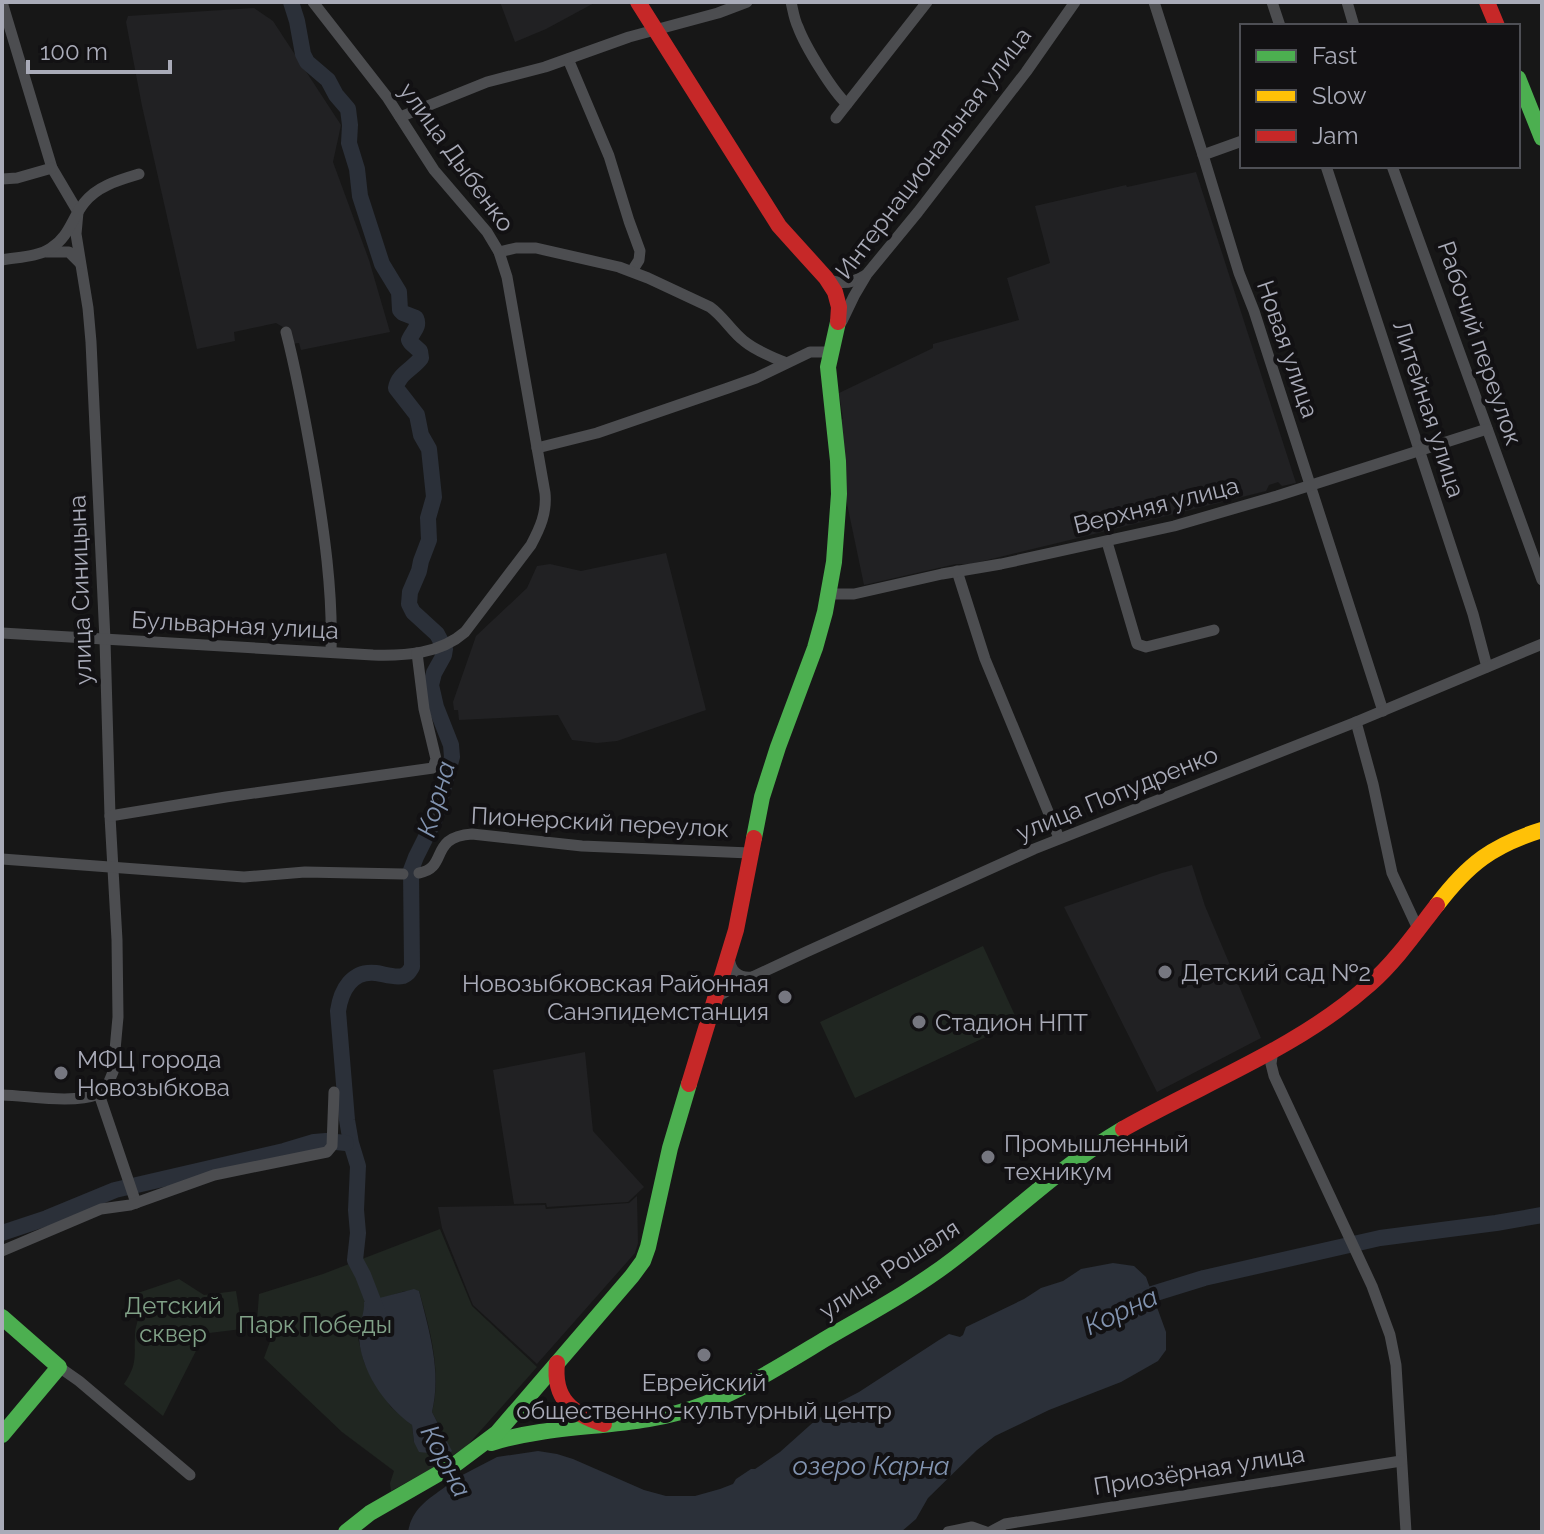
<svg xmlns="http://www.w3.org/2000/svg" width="1544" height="1534" font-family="Raleway,sans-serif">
	<rect width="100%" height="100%" fill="#171717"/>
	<g fill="#212123">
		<path d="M500,2h96l-50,27 -31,13z"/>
		<path d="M254,8l19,13 68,104 -8,37 36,98 21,72 -89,18 -2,-7 -8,1 -3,-14 -12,-7 -42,9 1,9 -38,8 -55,-243 -16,-84 2,-6z"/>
		<path d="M1196,172l100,311 -14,3 -4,-4 -9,3 -3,6 -192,48 -103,25h-15l-92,21 -19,-91 -5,-74 3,-1 -4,-26 94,-45v-4l86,-24 -12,-42 43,-15 -15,-57 91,-21 1,2z"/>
		<path d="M666,553l40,157 -89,31 -20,2 -25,-3 -14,-25 -99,5 -1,-10h-4l-1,-8 23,-66 51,-48 10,-22 13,-2 31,7z"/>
		<path d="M1192,865l13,41 56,132 -104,54 -93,-185 98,-34z"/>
		<path d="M585,1052l8,79 51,56 -16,15 -81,5 -1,-4 -32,1 -21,-134z"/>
		<path d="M637,1196l1,47 -3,10 -98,111 -64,-59 -31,-77 -4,-21 107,-2 1,4 83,-6z"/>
	</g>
	<g fill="#202621" fill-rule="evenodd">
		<path d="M983,946l35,76 -163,76 -35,-76z"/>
		<path d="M440,1229l32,77 65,61 -71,80 -35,22 -40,22 -1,-8 4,-12 -52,-39 -78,-74 7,-19 -14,-18 2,-27 64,-20zM405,1291h14c11,38 23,81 13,121l11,21 -11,30 1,-6 -19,-15 -2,-17 -21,-18 -21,-32 -6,-13 -6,-24 7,-30 18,-10z"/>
		<path d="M179,1279l25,16 32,-4 6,38 -33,4 -6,4 -40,79 -39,-32c14,-20 10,-28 11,-50 0,-6 3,-13 4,-19l-13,-18z"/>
	</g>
	<g fill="#2b3039">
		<path d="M1113,1263l21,3 12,11 20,55v18l-8,11 -37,21 -72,28 -54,26 -18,14 -49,48 -12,21 -15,13h-493c4,-23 19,-32 37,-45l2,-4 50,-26 41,-6 19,3 16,5 71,31 22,6h29l25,-7 13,-5 3,-5 15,-10h4l25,-17 38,-34 13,-3 1,-9 27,-14 80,-52 10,-6 11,3 3,-2 3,-8 58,-28 17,-11 22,-7 18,-12z"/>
		<path d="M414,1289l5,2c10,39 23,81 13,121l20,39 -20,13 1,-7 -5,-4 -9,-1 -5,-10 -2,-17c-27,-19 -53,-56 -53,-91 0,-11 6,-21 5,-32z"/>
	</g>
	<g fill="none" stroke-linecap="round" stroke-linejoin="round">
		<g stroke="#2b3039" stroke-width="16">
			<path d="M291,2l6,19 6,33 4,8 21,18 8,15 12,14 2,16 -1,18 8,26 3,27 22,68 17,28 1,18 3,3 13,5c4,9 -3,13 -7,22l2,3 9,8 1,7c-8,11 -23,16 -25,30l21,27 4,20 8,14 5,48 -6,21 1,22 -8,21 -2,10 -9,21 -1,12 4,8 24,22 8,15 -1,6 -10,18 -3,12 5,22 15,38 1,12 -17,62 -19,38 -5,13 1,97c-3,5 -4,7 -9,9 -9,2 -19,-2 -27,-3 -24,-3 -35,17 -38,38l9,109 4,23 7,23 -2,44 2,23 -3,27 8,15 17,44"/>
			<path d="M2,1233l45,-15 68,-28 169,-39 30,-9 12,-1 20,2"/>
			<path d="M1133,1300l71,-22 176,-40 116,-15 46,-8"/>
		</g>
		<g stroke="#4c4d50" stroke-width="11">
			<path d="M2,2l50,166 26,44 -2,22 12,74 3,34 14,298 5,176 7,124 1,77 -5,55 -5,12 -9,10 37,109"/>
			<path d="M791,2c2,8 3,17 7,25 7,19 35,65 49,77"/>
			<path d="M1154,2l49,153 36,118 15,38 129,400"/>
			<path d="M1272,2l8,24"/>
			<path d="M1347,2l7,24"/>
			<path d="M568,59l41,97 20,65 11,30 -1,9 -7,11"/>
			<path d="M400,117l87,-35 58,-15 84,-30 89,-24 29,-11"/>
			<path d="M836,118l91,-116"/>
			<path d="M1203,155l39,-14"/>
			<path d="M1326,166l147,448 14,53"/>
			<path d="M1392,166l150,414"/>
			<path d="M2,179l15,-1 35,-10"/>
			<path d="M46,252h23l11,11"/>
			<path d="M499,252l17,-4h20l83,19 29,11 62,29c14,10 21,24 34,34 12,10 28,16 42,22"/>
			<path d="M2,260c16,-3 36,-3 49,-12 18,-11 21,-30 33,-45 13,-17 35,-23 55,-29"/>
			<path d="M826,278c14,8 27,5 40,-3"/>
			<path d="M842,321l12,-25 13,-22 51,-62 108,-140 49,-70"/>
			<path d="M286,332c12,46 20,92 28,138 10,60 19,121 17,182"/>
			<path d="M537,448l60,-15 131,-45 28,-10 54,-26h21"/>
			<path d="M1107,542l30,102 9,3 68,-17"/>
			<path d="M957,571l28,88 74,179"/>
			<path d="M829,594h25l88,-20 59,-10 173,-38 103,-30 210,-67"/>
			<path d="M2,633l371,22c32,1 67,-1 92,-23l66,-87c9,-17 16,-32 14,-52l-38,-216 -8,-25 -12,-20 -53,-62 -47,-73 -74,-95"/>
			<path d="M1356,722l17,62 19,89 26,56"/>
			<path d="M110,816l116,-19 207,-29 3,-9 -12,-50 -7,-56"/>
			<path d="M2,859l242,18 61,-5 98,2"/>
			<path d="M419,873c30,-5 9,-36 53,-39l110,12 168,7"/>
			<path d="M729,956c1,15 9,23 24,21"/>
			<path d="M715,998l31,-18 60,-28 228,-103 322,-127 186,-78"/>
			<path d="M1273,1049l-2,15 3,12 98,210 18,49 6,30 10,167"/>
			<path d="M2,1095c30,1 69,9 97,-1"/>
			<path d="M2,1251l99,-42 29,-4 84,-30 113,-23 5,-6 2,-54"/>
			<path d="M59,1367l20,14 111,94"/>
			<path d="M948,1532l24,-5 14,5"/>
			<path d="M990,1532l15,-8 396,-63"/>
		</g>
		<g stroke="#4caf50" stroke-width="16">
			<path d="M1518,78l24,60"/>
			<path d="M754,838l8,-41 16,-50 37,-99 10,-36 9,-50 5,-68 -1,-33 -10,-94 10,-45"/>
			<path d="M2,1317l57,50 -57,68"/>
			<path d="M491,1443c70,-22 145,-12 214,-39 43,-17 82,-42 122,-66 43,-25 88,-49 128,-80 56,-43 107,-93 168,-129"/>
			<path d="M346,1532l24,-19 87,-50 40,-30 135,-157 11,-15 5,-14 22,-99 19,-64"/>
		</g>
		<path stroke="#ffc107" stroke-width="16" d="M1437,905c31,-41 56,-60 105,-75"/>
		<g stroke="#c62828" stroke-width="16">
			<path d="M638,2l141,224 47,52 9,14 4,15 -1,15"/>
			<path d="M1487,2l10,24"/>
			<path d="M689,1084l47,-154 18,-92"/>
			<path d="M1123,1129c83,-47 175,-81 247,-145 26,-23 46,-52 67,-79"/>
			<path d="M557,1363c-4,36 15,51 47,61"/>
		</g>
	</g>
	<g fill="#767780" stroke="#121113" stroke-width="3">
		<circle cx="1165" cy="972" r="8"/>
		<circle cx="785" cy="997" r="8"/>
		<circle cx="919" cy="1022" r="8"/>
		<circle cx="61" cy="1073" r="8"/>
		<circle cx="988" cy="1157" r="8"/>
		<circle cx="704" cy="1355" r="8"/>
	</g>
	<g text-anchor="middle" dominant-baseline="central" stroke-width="8" stroke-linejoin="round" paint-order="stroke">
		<g font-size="24" fill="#a9abb8" stroke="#121113">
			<text transform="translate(933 153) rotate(-53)">Интернациональная улица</text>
			<text transform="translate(457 157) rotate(54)">улица Дыбенко</text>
			<text transform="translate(1480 343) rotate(71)">Рабочий переулок</text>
			<text transform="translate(1288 349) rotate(71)">Новая улица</text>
			<text transform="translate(1429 409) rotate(72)">Литейная улица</text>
			<text transform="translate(1156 505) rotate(-14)">Верхняя улица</text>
			<text transform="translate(80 590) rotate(-92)">улица Синицына</text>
			<text transform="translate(235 625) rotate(3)">Бульварная улица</text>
			<text transform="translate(1117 793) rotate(-22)">улица Попудренко</text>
			<text transform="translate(600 822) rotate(3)">Пионерский переулок</text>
			<text transform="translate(889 1269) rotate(-33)">улица Рошаля</text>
			<text transform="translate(1199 1470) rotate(-9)">Приозёрная улица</text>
		</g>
		<g font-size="24" fill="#a9abb8" stroke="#121113" text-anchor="start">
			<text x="1181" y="972">Детский сад №2</text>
			<text x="769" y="983" text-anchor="end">Новозыбковская Районная<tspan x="769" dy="28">Санэпидемстанция</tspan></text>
			<text x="935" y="1022">Стадион НПТ</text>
			<text x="77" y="1059">МФЦ города<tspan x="77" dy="28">Новозыбкова</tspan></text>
			<text x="1004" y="1143">Промышленный<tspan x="1004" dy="28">техникум</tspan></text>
			<text x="704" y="1382" text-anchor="middle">Еврейский<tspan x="704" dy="28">общественно-культурный центр</tspan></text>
		</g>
		<g font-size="24" fill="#81a288" stroke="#121113">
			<text x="173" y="1305">Детский<tspan x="173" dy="28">сквер</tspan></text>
			<text x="315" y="1324">Парк Победы</text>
		</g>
		<g font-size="26" font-style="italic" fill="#8294b1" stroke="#121113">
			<text transform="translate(436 799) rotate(-74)">Корна</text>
			<text transform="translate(1121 1311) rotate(-25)">Корна</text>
			<text transform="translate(446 1461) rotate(62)">Корна</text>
			<text x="871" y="1466">озеро Карна</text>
		</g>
	</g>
	<rect width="1544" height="1534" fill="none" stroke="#a9abb8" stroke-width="8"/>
	<rect x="1240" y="24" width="280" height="144" fill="#121113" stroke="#4e4f55" stroke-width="2"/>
	<rect x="1256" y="50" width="40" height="12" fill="#4caf50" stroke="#4e4f55" stroke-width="2"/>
	<text x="1312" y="64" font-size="24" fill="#a9abb8">Fast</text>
	<rect x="1256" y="90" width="40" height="12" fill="#ffc107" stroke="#4e4f55" stroke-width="2"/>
	<text x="1312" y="104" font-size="24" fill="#a9abb8">Slow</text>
	<rect x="1256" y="130" width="40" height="12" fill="#c62828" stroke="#4e4f55" stroke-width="2"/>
	<text x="1312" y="144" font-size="24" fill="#a9abb8">Jam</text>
	<path d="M28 60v12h142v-12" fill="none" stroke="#a9abb8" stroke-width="4"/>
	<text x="40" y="60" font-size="24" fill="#a9abb8" stroke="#121113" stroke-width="6" paint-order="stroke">100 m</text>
</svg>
